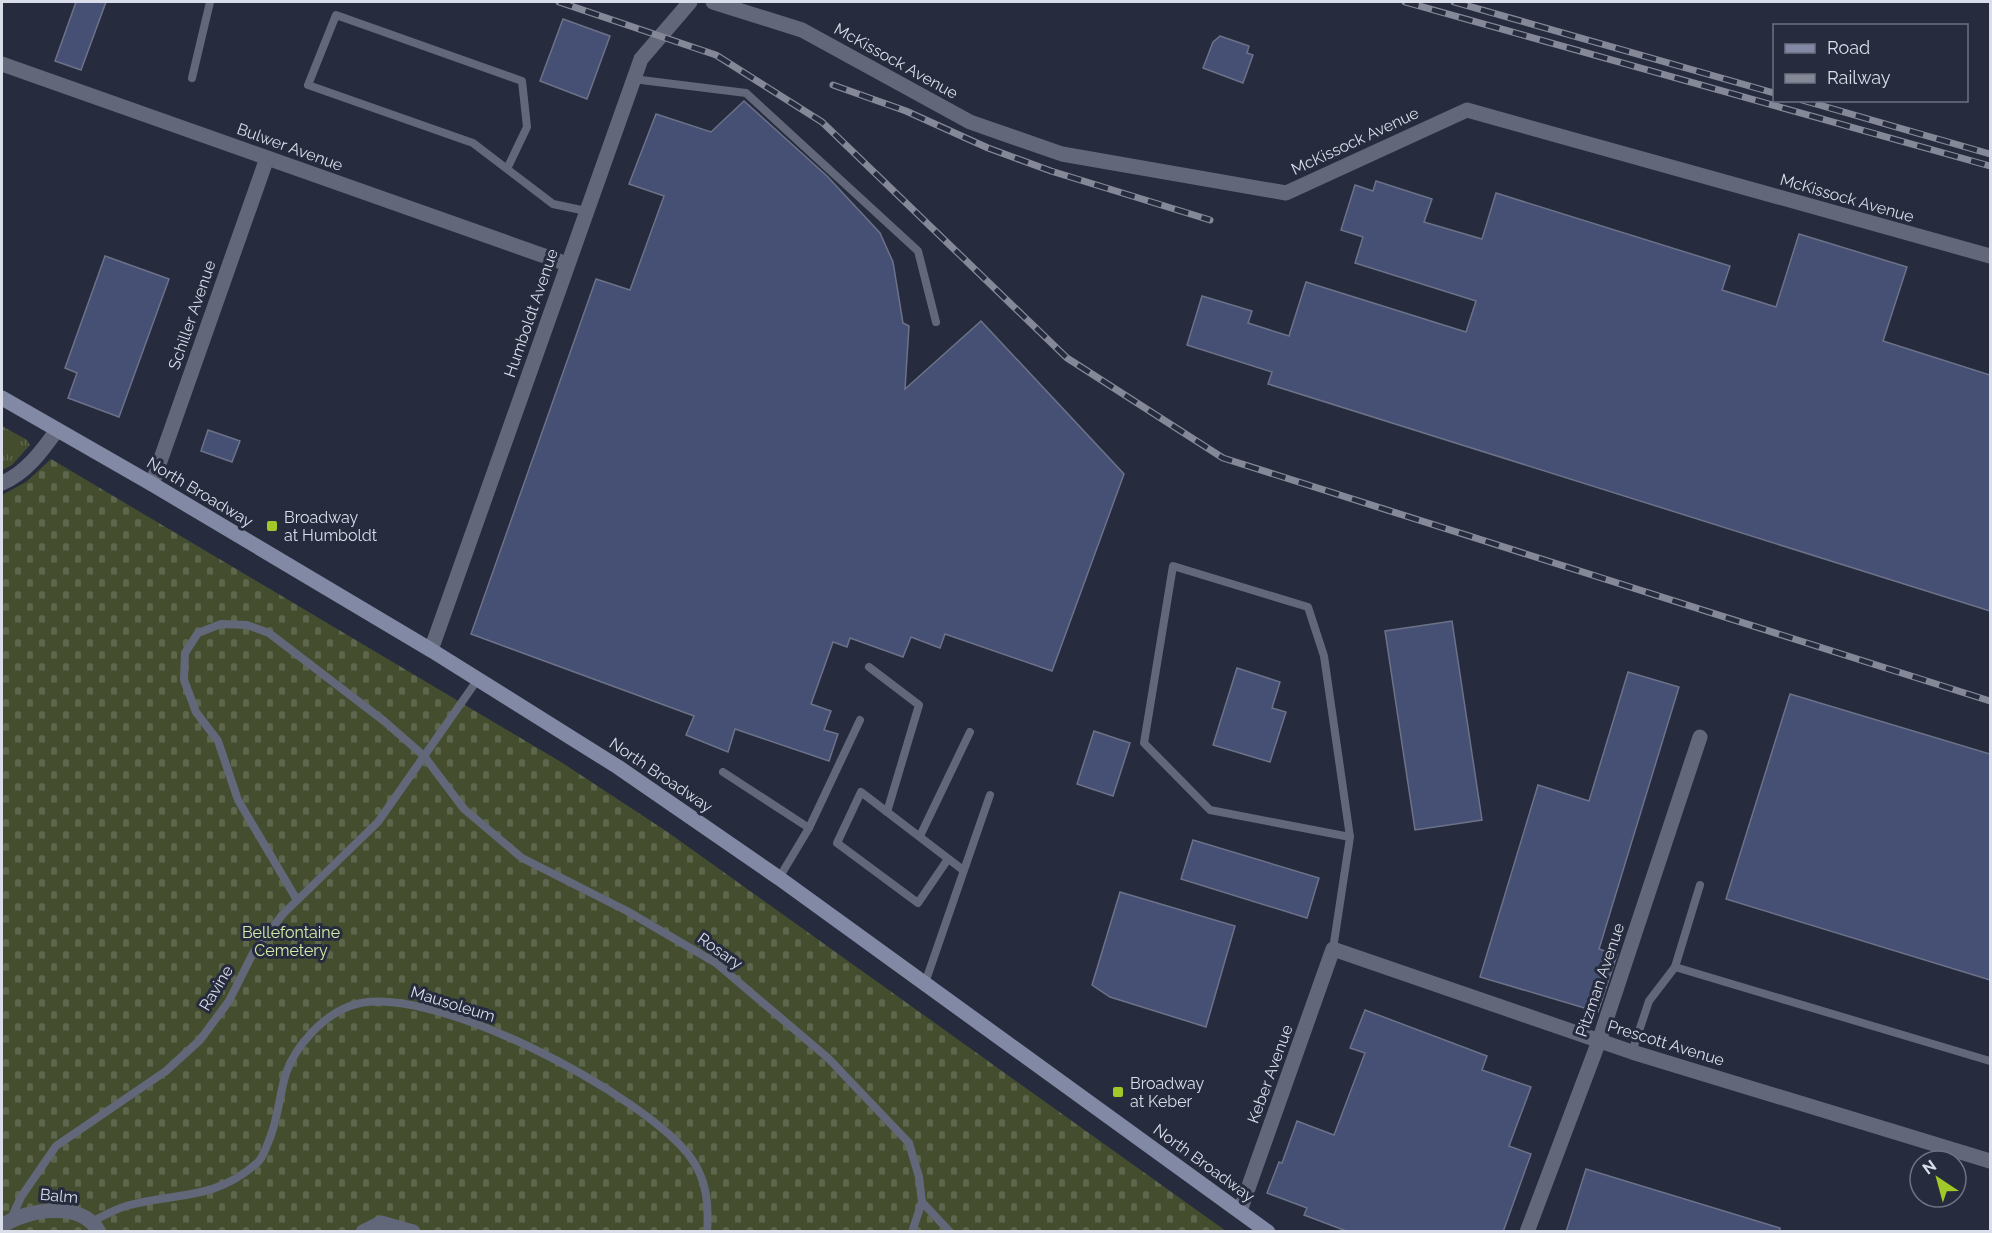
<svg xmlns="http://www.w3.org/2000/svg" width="1992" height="1233" font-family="Raleway,sans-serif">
	<defs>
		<pattern id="cemetery-stones" width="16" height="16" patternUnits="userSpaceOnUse" patternTransform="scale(1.5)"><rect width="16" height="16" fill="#444e2f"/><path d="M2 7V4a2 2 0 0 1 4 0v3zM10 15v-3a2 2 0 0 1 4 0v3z" fill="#5e674d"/></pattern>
		<pattern id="park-tufts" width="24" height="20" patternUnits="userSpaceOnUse" patternTransform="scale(1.5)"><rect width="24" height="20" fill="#444e2f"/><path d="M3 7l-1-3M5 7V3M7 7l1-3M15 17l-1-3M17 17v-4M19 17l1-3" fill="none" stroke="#5e674d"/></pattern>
	</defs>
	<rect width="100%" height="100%" fill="#262b3e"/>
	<path fill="url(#cemetery-stones)" d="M51,459l510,303 108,71 557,398h-1224v-736l24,-13z"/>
	<path fill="url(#park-tufts)" d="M2,426l25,14 3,5 -18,20 -10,5z"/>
	<g fill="#465075" stroke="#6c7288" stroke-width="1.5">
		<path d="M76,2h30l-25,68 -26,-9z"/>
		<path d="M563,19l47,17 -23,63 -47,-18z"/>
		<path d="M1220,36l29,10 -2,7 6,2 -10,28 -40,-15 10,-26z"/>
		<path d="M744,101l83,75 53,57 13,29 10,61 6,3 -4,63 76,-68 143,153 -72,197 -107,-37 -5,14 -29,-11 -8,20 -53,-19 -3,9 -14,-5 -22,62 20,7 -7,19 14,4 -9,27 -94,-32 -7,23 -42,-17 8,-19 -223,-82 125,-355 34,11 34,-94 -35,-12 27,-70 55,18z"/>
		<path d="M1376,181l56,18 -8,23 58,17 14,-46 234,73 -8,24 54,17 23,-73 108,33 -24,74 107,34v236l-722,-227 4,-12 -85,-27 15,-49 50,15 -4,12 41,13 17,-54 160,50 10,-31 -121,-38 8,-26 -22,-7 14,-45 18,6z"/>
		<path d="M105,256l64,23 -50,138 -51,-19 9,-25 -12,-5z"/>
		<path d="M208,430l32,11 -8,21 -31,-11z"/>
		<path d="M1452,621l30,199 -67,10 -30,-199z"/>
		<path d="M1237,668l43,14 -8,26 14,4 -16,50 -57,-17z"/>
		<path d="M1628,672l51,15 -80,262 18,6 -19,57 -118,-35 58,-192 51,16z"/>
		<path d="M1790,694l200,60v226l-264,-81z"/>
		<path d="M1094,731l36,12 -17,53 -36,-12z"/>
		<path d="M1193,840l126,38 -12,40 -126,-39z"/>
		<path d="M1120,892l115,34 -29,101 -96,-30 -18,-12z"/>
		<path d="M1365,1010l122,46 -5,14 49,17 -22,59 22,8 -28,78h-154l-45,-17 3,-7 -40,-15 12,-31 3,1 15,-42 37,14 31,-82 -15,-5z"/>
		<path d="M1586,1169l194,59v4h-214z"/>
	</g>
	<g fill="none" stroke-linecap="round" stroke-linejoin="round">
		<g stroke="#626879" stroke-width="8">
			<path d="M192,78l18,-76"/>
			<path d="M633,79l113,14 172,158 18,71"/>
			<path d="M507,169l20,-42 -5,-46 -186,-66 -28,70 165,58 80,61 33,7"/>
			<path d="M869,667l50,38 -32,107"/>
			<path d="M723,772l86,56"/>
			<path d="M920,836l50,-104"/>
			<path d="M948,859l-30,44 -81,-60 24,-51 102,78"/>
			<path d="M779,878l30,-50 51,-108"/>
			<path d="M297,900l-59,-100 -20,-59 -22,-29 -12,-32 1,-27 13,-20 23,-9 26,1 22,8 115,88 40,35 40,53 58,49 105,53 89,52 112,95 81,85 10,34 3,25 -10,30"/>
			<path d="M1333,949l17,-112 -26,-181 -16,-49 -135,-41 -29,177 66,67 140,27"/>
			<path d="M1675,967l25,-82"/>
			<path d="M925,983l65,-188"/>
			<path d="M1632,1052l17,-51 26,-34 315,94"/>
			<path d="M922,1202l28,30"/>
			<path d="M10,1221l11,-24 35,-51 110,-75 34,-31 29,-39 24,-48 30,-39 95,-92 100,-143"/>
			<path d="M93,1221c11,-5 22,-12 33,-15 51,-14 88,-5 131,-43 6,-5 8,-13 11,-20 10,-22 11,-47 18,-70 10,-28 37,-57 64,-67 74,-29 297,90 341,152 16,22 18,48 16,74"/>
		</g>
		<g stroke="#626879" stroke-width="15">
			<path d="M713,2l89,28 168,92 92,32 224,39 181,-83 523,146"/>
			<path d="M2,64l565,200"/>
			<path d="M2,483c24,-10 40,-32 55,-53"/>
			<path d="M152,484l115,-326"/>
			<path d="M431,650l210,-591 49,-57"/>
			<path d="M1240,1211l93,-262 299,103 358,109"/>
			<path d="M2,1226c25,-17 80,-26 97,6"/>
			<path d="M363,1232l18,-9 32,9"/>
			<path d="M1527,1232l72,-191 101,-304"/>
		</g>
		<path stroke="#8189a4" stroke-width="15" d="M2,398l150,86 279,166 187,117 161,111 489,354"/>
		<defs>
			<g id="rail">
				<path d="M559,2l157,53 106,67 245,236 156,100 767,243"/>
				<path d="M1405,2l585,164"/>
				<path d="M1454,2l320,91"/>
				<path d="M833,85l73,26 82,37 63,23 159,49"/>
				<path d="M1802,100l188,54"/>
			</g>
		</defs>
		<use href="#rail" stroke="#848897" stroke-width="7"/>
		<use href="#rail" stroke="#262b3e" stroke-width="4.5" stroke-dasharray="14" stroke-linecap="butt"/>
	</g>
	<g fill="#a1c929" stroke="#262b3e" stroke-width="2">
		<rect x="266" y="520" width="12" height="12" rx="3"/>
		<rect x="1112" y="1086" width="12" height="12" rx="3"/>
	</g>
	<g text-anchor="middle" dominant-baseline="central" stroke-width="6" stroke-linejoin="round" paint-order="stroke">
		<g font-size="16" fill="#dadeea" stroke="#262b3e">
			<text transform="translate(896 61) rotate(29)">McKissock Avenue</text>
			<text transform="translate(1355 141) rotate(-25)">McKissock Avenue</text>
			<text transform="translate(290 147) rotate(20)">Bulwer Avenue</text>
			<text transform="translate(1847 198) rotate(16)">McKissock Avenue</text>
			<text transform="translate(531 313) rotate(-71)">Humboldt Avenue</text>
			<text transform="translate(192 315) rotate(-71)">Schiller Avenue</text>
			<text transform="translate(200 492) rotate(31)">North Broadway</text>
			<text transform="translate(661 775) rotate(34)">North Broadway</text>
			<text transform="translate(720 951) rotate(35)">Rosary</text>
			<text transform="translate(1600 980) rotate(-71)">Pitzman Avenue</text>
			<text transform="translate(216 988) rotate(-59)">Ravine</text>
			<text transform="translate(453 1004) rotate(17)">Mausoleum</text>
			<text transform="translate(1666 1043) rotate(17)">Prescott Avenue</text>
			<text transform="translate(1270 1074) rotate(-70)">Keber Avenue</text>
			<text transform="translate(1204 1163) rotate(36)">North Broadway</text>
			<text transform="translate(59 1196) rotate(5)">Balm</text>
		</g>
		<g font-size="16" fill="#dadeea" stroke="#262b3e" text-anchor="start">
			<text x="284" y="517">Broadway<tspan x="284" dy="18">at Humboldt</tspan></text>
			<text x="1130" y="1083">Broadway<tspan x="1130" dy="18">at Keber</tspan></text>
		</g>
		<g font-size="16" fill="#d6eda8" stroke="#262b3e">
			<text x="291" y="932">Bellefontaine<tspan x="291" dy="18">Cemetery</tspan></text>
		</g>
	</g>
	<rect width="1992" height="1233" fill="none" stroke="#dadeea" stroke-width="6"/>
	<rect x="1773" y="24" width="195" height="78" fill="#262b3e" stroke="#6e7383" stroke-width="1.5"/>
	<rect x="1785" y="44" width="30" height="9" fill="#8189a4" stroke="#6e7383" stroke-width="1.5"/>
	<text x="1827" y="54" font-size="18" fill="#dadeea">Road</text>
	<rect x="1785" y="74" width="30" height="9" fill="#848897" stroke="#6e7383" stroke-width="1.5"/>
	<text x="1827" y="84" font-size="18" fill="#dadeea">Railway</text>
	<g transform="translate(1938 1179) rotate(324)"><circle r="28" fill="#262b3e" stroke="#6e7383" stroke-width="1.5"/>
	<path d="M0-4.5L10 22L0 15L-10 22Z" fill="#a1c929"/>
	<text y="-9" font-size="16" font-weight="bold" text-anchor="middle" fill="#dadeea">N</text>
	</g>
</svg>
